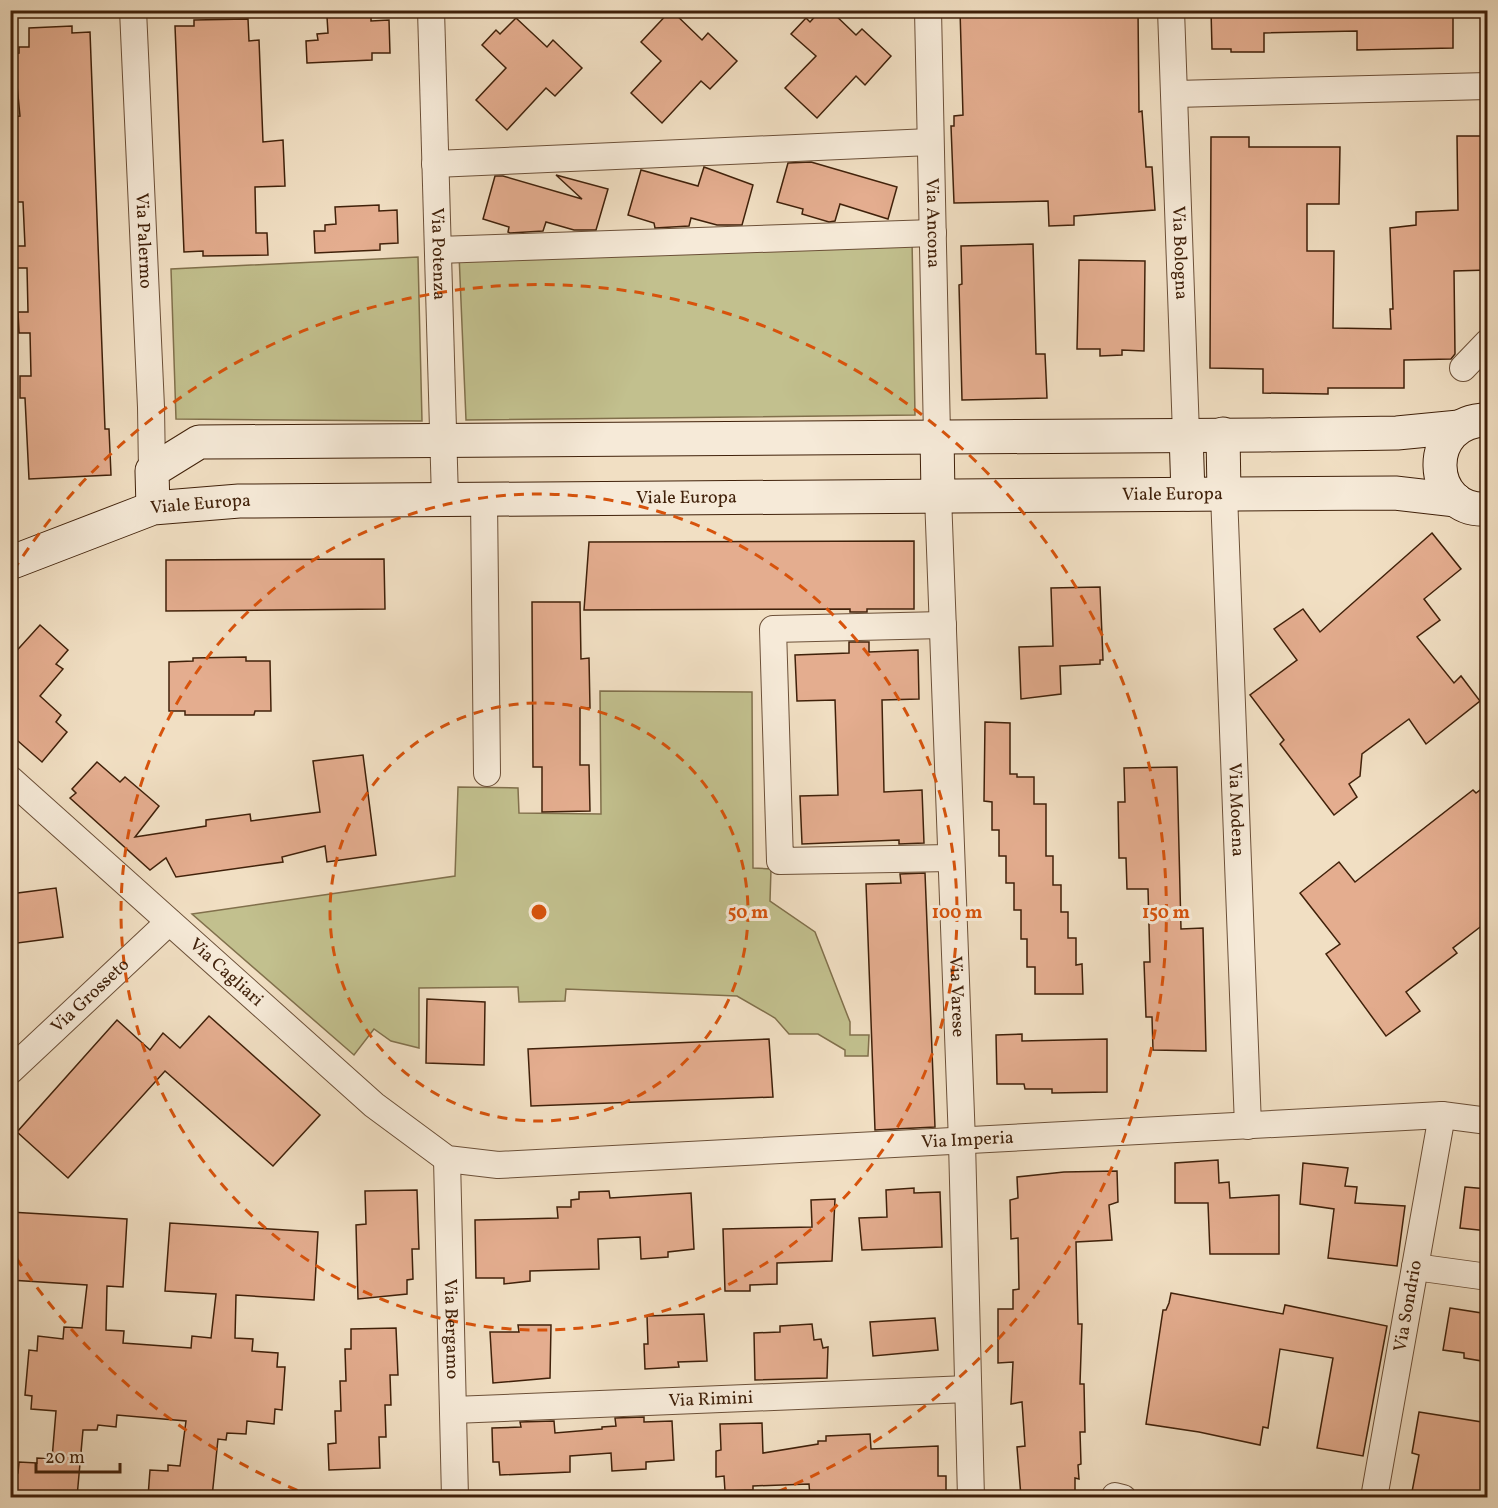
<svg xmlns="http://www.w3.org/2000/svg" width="1498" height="1508" font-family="Vollkorn,serif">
	<rect width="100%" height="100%" fill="#f1dfc3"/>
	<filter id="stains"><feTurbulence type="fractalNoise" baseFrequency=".00333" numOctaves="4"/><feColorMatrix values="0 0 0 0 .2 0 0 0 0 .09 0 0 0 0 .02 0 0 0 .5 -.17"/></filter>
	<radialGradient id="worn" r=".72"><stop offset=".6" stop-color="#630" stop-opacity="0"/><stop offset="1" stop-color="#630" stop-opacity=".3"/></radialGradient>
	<g fill="#c2c08e" stroke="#81704c" stroke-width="1.5">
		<path d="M912,238l3,177 -449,5 -7,-166z"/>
		<path d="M418,257l4,164 -246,-2 -5,-150z"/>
		<path d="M600,691l152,1 1,176 18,1 -1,32 45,31 35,90v13h19l-1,21h-23v-6l-27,-16h-29l-14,-16 -38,-22 -171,-7 -1,12 -46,1 -1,-15 -99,1v60l-28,-7 -17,-12 -20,26 -162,-141 263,-38 3,-89 60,1 1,25 82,1z"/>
	</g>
	<g fill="#e4ad8f" stroke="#40210a" stroke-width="1.5">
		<path d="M671,10l31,30 6,-7 29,28 -27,28 -9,-8 -39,42 -31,-30 30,-32 -20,-19z"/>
		<path d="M821,10h9l26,25 6,-6 29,27 -26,29 -9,-9 -39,42 -32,-30 31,-32 -25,-22 15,-16 4,4z"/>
		<path d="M960,10h178l1,102 3,-1 4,56h6l3,43 -81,6v9l-25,1 -1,-25 -94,2 -3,-77h3v-10l9,-1z"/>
		<path d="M1211,10h242v38l-96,2v-19l-93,2v19h-33v-3h-19z"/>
		<path d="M371,15v6l18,-1 1,33h-18v7l-65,3 -1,-22 12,-1 -1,-6 11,-1 -1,-16z"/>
		<path d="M516,18l31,29 6,-7 29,28 -27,28 -9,-8 -39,42 -31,-30 30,-32 -24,-23 14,-15 4,4z"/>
		<path d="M248,19l1,22 10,-1 4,102 20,-2 2,46 -30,1 1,46h11l1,22 -65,1v-5l-19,1 -9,-226h19v-6z"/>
		<path d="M72,26v7l18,-1 15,397h4l2,46 -82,4 -4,-81h-5v-22h11l-1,-43h-11l-1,-21h10l-1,-44h-11l-1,-22h10l-2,-44h-13l1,-85 9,-1 -4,-41h-6v-21l9,-1v-6h10v-19z"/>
		<path d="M1457,136h31v134l-34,1 1,83 -4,5 -47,1v28h-76v6l-65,-1v-24l-53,-1 1,-231h38v10h91l-1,57h-32v47h27l-1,77 58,1 -1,-20h3l-3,-81 26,-3v-13l42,-2z"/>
		<path d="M811,162l86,25 -9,32 -48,-15 -5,17 -6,1 -27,-8 1,-5 -26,-7 11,-39z"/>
		<path d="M704,167l49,18 -11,40h-25l-26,-7 -2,8 -34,2 -1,-5 -26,-8 13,-45 57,16z"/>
		<path d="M556,175l52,14 -12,41h-22l-28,-8 -3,9 -33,2 -2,-1 1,-5 -26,-8 12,-43h8l79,23z"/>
		<path d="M379,205v6l18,-1 1,33 -18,1v6l-65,3 -1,-22h11v-6l11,-1 -1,-17z"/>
		<path d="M1033,244l3,110h9l2,44 -85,2 -3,-115 3,-1 -1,-38z"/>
		<path d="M1079,260l66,1 -1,90 -22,-1v5l-22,1v-7h-23z"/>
		<path d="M1432,533l29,36 -37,30 16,21 -23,17 37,46 7,-7 19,25 -54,43 -17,-25 -47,35 -2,22 -11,8 8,13 -23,18 -54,-71 4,-4 -34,-45 47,-35 -23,-31 29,-20 17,23z"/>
		<path d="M914,541v68h-47v3h-17v-3l-266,1 5,-68z"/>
		<path d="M384,559l1,50 -219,2v-51z"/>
		<path d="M1100,587l3,73h-3v4l-40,2 1,28 -40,5 -2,-52 34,-1 -2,-58z"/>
		<path d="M532,602h48l1,57 8,-1 1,50h-10v57h9l1,46 -48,1v-45h-9z"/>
		<path d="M40,625l28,25 -12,14 7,5 -23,27 21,19 -5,7 11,10 -25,30 -32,-28v-76z"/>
		<path d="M849,642h20v10l49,-2 1,49 -37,1 2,92 38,-2 2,53 -25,1v-4l-97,4 -2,-48 38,-1 -3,-95 -38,1 -2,-46 54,-2z"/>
		<path d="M246,657v4h24l1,50h-16l-1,4h-69v-4h-16v-49l24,-1v-3z"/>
		<path d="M985,722l25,1v51h7v3h17v27h12v52h7v29h8v27h7v26h8v27l6,-1 1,30h-48v-27h-8v-28h-6v-29h-7v-27h-8v-27h-7v-26h-7v-28l-8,-1z"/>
		<path d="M363,755l13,100 -49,7 -2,-16 -43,11 1,5 -107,15 -10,-19 -16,12 -80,-72 6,-5 -4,-4 25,-27 23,20 5,-5 34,29 -24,31 71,-11v-6l44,-6 1,7 69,-9 -7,-51z"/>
		<path d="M1177,767l4,162 22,-1 3,123 -53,-1 -1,-33h-6l-2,-55h6l-2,-73h-21l-1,-31h-7l-1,-56h7l-1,-34z"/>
		<path d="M1488,784v137l-35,27 4,5 -51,39 14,19 -34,25 -60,-82 14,-10 -40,-51 39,-31 16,20 118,-92 3,3z"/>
		<path d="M925,873l10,254 -60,3 -9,-246 35,-1 -1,-9z"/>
		<path d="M56,888l7,49 -53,7v-50z"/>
		<path d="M427,999l58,3 -1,63 -58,-2z"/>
		<path d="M209,1016l111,99 -47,51 -108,-95 -97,107 -51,-46 100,-112 33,30 13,-17 17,15z"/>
		<path d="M1022,1034v7l85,-2v53l-55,1v-4h-27l-1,-5h-27l-1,-49z"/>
		<path d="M769,1039l4,58 -242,9 -3,-57z"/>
		<path d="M1218,1160l1,23 10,-1 1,16 49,-3v59h-69l-2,-51h-33v-40z"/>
		<path d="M1303,1163l45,5 -3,18 12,1 -2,16 50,3 -8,60 -69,-8 6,-49 -34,-5z"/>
		<path d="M1117,1171l1,31 -9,3 3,35 -36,2 2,82h4l-2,60h4l1,48h-5l1,32 -3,1 1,14 -4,-1v19h-54l-4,-50 8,-1 -3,-44 -11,2 2,-42 -15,1v-54h15v-19l6,-1 -1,-51 -7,1 -1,-39 8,-2 -1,-21 47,-5z"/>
		<path d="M1465,1187l23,2v42l-28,-3z"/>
		<path d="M914,1188v5l26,-1 2,55 -80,3 -3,-32 28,-1 -1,-27z"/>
		<path d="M417,1190l2,59h-7l1,30 -6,1v14l-49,5 -2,-74 10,-1 -1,-33z"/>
		<path d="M609,1191l1,7 81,-5 3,56 -26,3v5l-27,2 -1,-22 -42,2 1,30 -69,2v10l-26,3v-6h-28l-1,-58 83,-2 -1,-11h14v-7l8,-1v-7z"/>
		<path d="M835,1199l-3,62 -55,2v21l-27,1v6h-25l-2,-62 89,-2 -1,-27z"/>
		<path d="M10,1212l117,7 -4,68 -16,-1 -1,44 18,1 -1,12 68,5 1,-12 19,2 5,-44 -51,-3 5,-68 148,9 -4,68 -78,-5 -1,43 18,1 -1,12 26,2 -1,14h8l-3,43 -7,-1 -1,15 -27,-3 -1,13 -19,-1 -1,7 -8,-1 -6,58h-64l2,-27 18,1v-6l12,1 6,-45 -69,-6 -1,12 -18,-2 -1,5h-14l-6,67h-67v-25l8,1 1,-11 18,1v-5l15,1 4,-48 -25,-2 1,-13 -7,-1 4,-45 8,1 1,-15 25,3 1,-12 18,1 5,-43 -77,-5z"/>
		<path d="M1171,1293l112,21 2,-9 102,21 -24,130 -46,-8 16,-90 -53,-9 -12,79 -5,-1 -3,18 -61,-13 -53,-8 17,-114h3l3,-7z"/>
		<path d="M1450,1308l38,6v48l-24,-4v-5l-21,-3z"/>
		<path d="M704,1314l3,47 -29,1 1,5 -34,2 -1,-25h4l-1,-28z"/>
		<path d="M935,1318l3,32 -65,6 -3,-34z"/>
		<path d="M812,1324l2,16 7,-1 2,9 5,-1 -1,31 -72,2 -1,-47 26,-1v-6z"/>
		<path d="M518,1325h33l-1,53 -57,5 -3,-51h29z"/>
		<path d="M396,1328l2,47h-8l1,30h-6l1,32h-7l1,31 -51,2 -1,-26 8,-1 -1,-32h6l-1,-30h6l-1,-32h6v-20z"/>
		<path d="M1419,1412l69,11v66l-23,8h-54l8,-42 -7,-2z"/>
		<path d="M644,1417v5l28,-1 2,39 -28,2v7l-34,2 -1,-18 -41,3v16l-70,3 -1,-13h-6l-1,-34 29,-1 -1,-5 34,-1 1,12 47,-4v-2l14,-1 -1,-8z"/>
		<path d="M762,1423l1,30 55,-9v-3h8v-5l44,-2 1,15 67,-3v30h8v21h-136l-1,-13 -56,2v4l-28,1 -1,-15 -8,1v-26l5,-1 -1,-26z"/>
	</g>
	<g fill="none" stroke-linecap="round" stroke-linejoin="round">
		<defs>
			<g id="street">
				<path id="s1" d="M133,10l18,397 1,64"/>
				<path id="s2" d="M431,10l14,489"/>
				<path id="s3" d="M928,10l9,425"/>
				<path id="s4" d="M1171,10l15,424"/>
				<path d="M1175,94l313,-8"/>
				<path d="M435,164l495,-22"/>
				<path d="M438,250l495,-17"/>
				<path d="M1463,368l25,-26"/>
				<path id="s5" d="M1224,494l24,632"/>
				<path id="s6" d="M938,496l24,646 9,356"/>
				<path d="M484,499l3,274"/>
				<path d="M943,625l-170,4 7,232 171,-3"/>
				<path id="s7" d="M10,779l364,326 73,54 51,6 944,-50 46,6"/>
				<path id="s8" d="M10,1071l159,-149"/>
				<path id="s9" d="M447,1159l8,339"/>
				<path d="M1415,1267l73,10"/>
				<path id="s10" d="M453,1410l515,-21"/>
				<path d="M1115,1496l8,2"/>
				<path id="s11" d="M1374,1498l68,-383"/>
			</g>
			<g id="secondary">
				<path d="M1488,420c-66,-1 -62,94 0,89"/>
				<path d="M1186,434l2,60"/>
				<path d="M1223,434l1,60"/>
				<path d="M937,435l1,61"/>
				<path d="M153,508l-1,-37 47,-29 1064,-7 134,-2 62,-6"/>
				<path id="s12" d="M10,563l143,-55 86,-7 1156,-8 61,7"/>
			</g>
		</defs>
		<use href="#street" stroke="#6c5038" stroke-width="28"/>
		<use href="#secondary" stroke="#40210a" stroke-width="35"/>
		<use href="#street" stroke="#f6ead8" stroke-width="26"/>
		<use href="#secondary" stroke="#f6ead8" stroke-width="33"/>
	</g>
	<g fill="none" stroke="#d7530c" stroke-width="3" stroke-dasharray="10 8">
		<circle cx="539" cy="912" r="209"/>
		<circle cx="539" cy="912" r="418"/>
		<path d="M314 1497A627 627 0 0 1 13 1253M13 571A627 627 0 1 1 764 1497"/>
	</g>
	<g text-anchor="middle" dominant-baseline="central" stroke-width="6" stroke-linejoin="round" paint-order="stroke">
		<g font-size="18" fill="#40210a" stroke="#f6ead8">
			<text stroke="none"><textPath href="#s3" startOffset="213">Via Ancona</textPath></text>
			<text stroke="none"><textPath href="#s1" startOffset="231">Via Palermo</textPath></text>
			<text stroke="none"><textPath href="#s4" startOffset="243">Via Bologna</textPath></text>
			<text stroke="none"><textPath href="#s2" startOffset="244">Via Potenza</textPath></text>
			<text stroke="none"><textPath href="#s12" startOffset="1173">Viale Europa</textPath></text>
			<text stroke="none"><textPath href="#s12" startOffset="687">Viale Europa</textPath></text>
			<text stroke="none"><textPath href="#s12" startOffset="201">Viale Europa</textPath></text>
			<text stroke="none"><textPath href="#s5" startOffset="316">Via Modena</textPath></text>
			<text stroke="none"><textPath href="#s7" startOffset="290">Via Cagliari</textPath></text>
			<text stroke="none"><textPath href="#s8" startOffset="110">Via Grosseto</textPath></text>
			<text stroke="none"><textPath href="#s6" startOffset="501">Via Varese</textPath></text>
			<text stroke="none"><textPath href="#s7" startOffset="1101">Via Imperia</textPath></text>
			<text stroke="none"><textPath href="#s11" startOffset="195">Via Sondrio</textPath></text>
			<text stroke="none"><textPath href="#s9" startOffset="170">Via Bergamo</textPath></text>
			<text stroke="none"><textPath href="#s10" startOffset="258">Via Rimini</textPath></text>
		</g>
	</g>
	<circle cx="539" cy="912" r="9" fill="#d7530c" stroke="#f6ead8" stroke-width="3"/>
	<g font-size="18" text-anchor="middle" font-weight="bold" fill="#d7530c" stroke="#f6ead8" stroke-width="6" stroke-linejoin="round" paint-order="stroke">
		<text x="748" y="918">50 m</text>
		<text x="957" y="918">100 m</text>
		<text x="1166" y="918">150 m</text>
	</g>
	<rect width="1498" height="1508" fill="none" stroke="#f1dfc3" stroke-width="36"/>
	<rect x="12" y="12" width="1474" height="1484" fill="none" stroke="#40210a" stroke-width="3"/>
	<rect x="18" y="18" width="1462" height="1472" fill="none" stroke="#40210a" stroke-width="1.5"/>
	<path d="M36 1463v9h84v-9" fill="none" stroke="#40210a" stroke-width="3"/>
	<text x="45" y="1463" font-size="18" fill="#40210a" stroke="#f6ead8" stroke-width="4.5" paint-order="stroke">20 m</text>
	<rect width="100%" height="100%" filter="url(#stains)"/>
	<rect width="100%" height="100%" fill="url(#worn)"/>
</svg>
